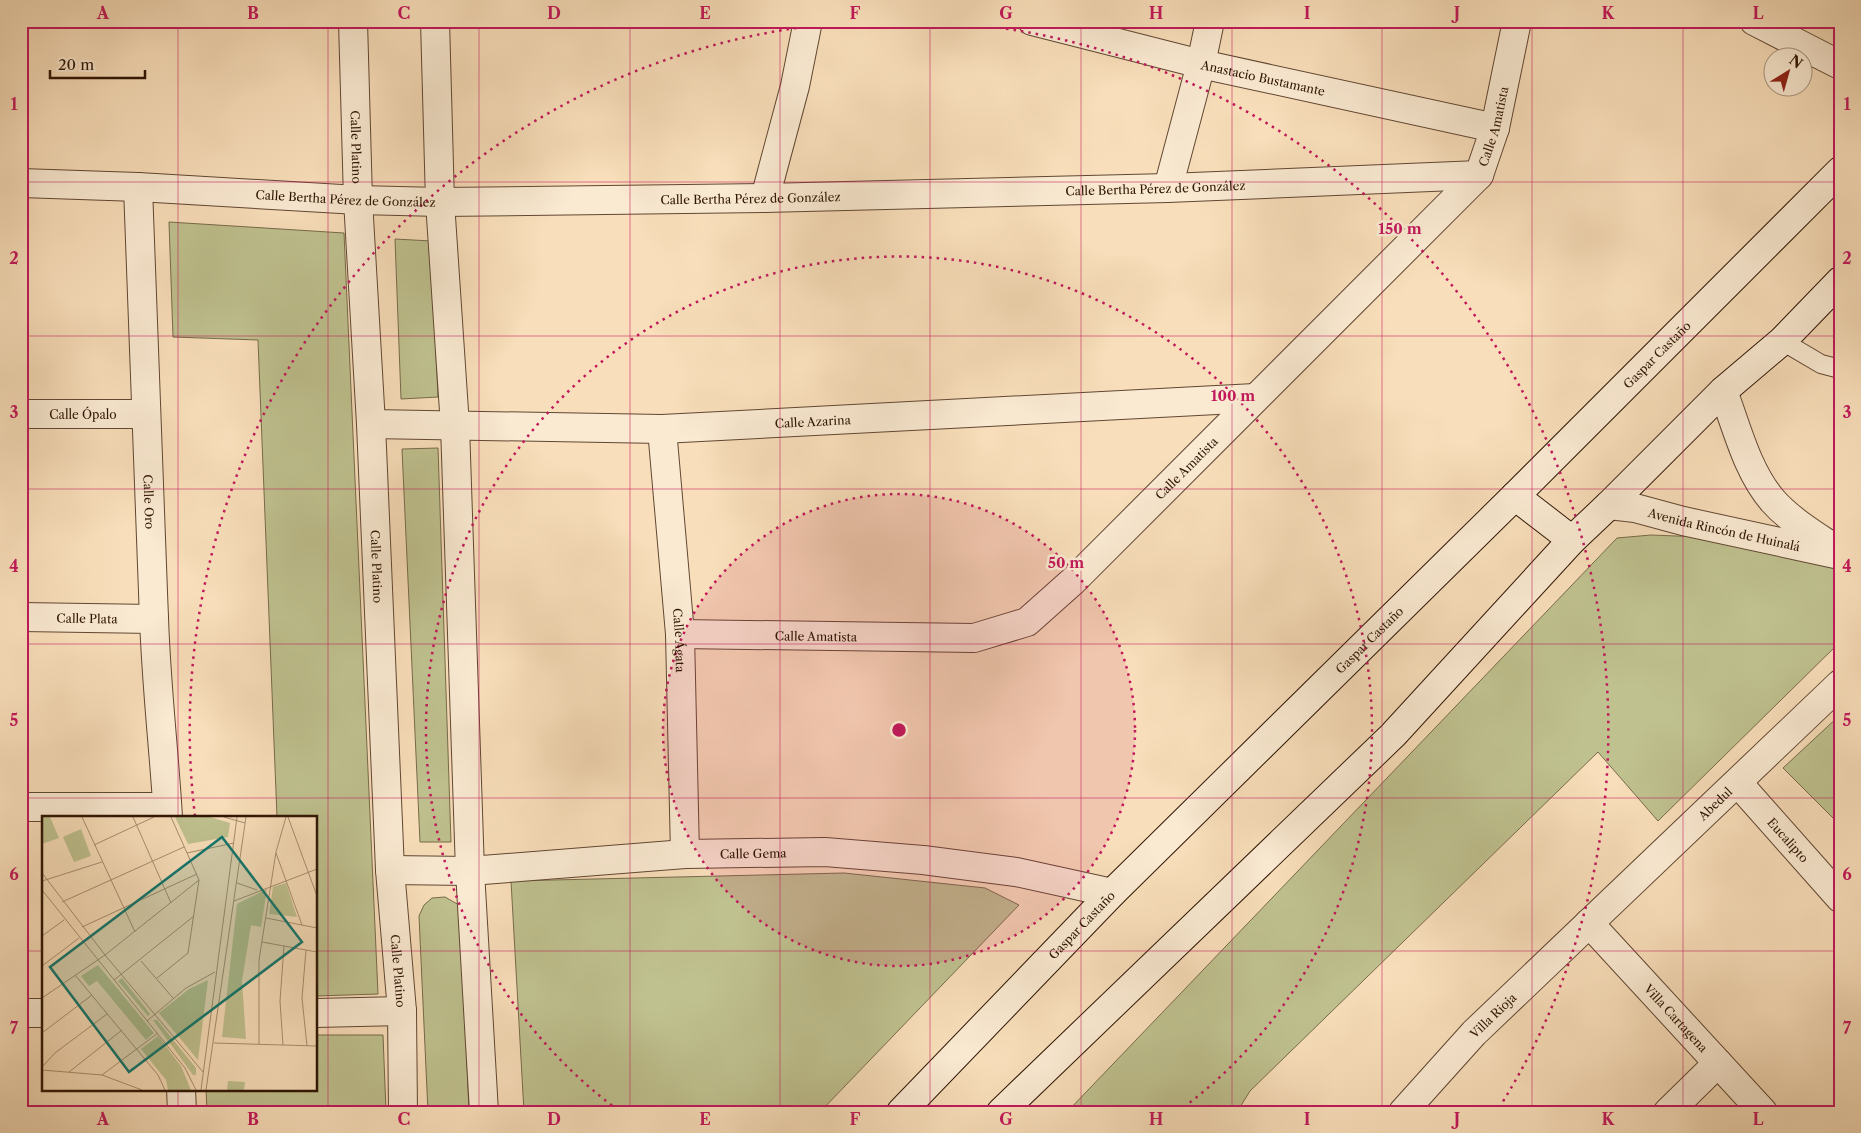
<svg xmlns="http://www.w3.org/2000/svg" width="1861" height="1133" font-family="'Libre Caslon Text',serif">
	<rect width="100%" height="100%" fill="#f8deba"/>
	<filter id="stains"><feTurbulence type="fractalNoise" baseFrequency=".004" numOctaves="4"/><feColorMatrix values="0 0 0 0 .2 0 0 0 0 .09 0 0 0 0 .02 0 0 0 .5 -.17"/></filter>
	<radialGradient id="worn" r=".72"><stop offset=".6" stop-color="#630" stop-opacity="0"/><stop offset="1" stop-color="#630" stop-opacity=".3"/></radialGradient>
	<g fill="#bfc18f" stroke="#776b4a">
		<path d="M169,222l175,11 34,761 -62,2v-179h-39l-19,-477 -85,-3z"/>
		<path d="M395,239l36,2 7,156 -37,2z"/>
		<path d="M438,448l13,394h-31l-18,-393z"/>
		<path d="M1651,535l101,4 88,31v72l-182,179 -60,-69 -348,339 -13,21h-170l550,-574z"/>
		<path d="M1840,715v110l-57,-57z"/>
		<path d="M844,873l141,15 34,17 -199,207h-296l-13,-231z"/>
		<path d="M445,897l14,8 2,14 8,193h-41l-9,-196 5,-11 8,-7z"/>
		<path d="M316,1035h67l3,77h-179l-1,-23h110z"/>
	</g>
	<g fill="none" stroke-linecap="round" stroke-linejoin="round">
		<defs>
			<path id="service" d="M1782,341l39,23 19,5"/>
			<g id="minor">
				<path id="s1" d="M353,21l5,179 13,224 19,446 12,141 1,101"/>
				<path d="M435,21l5,181 15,224 15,445 14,241"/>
				<path id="s2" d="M1032,21l169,43 294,64"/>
				<path d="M1754,21l86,44"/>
				<path id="s3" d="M21,183l117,4 220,13 82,2 325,-4 403,-10 311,-13"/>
				<path id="s4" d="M138,187c5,144 10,287 16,430 2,67 10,133 14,200"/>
				<path d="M1168,188l33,-124 9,-43"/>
				<path d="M765,198l30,-112 13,-65"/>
				<path d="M1723,391c14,37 24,80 50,110 17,19 40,33 61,47"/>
				<path id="s5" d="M21,414h124"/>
				<path id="s6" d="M371,424l291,5 593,-31"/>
				<path id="s7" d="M662,429l18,205 5,220"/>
				<path id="s8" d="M1609,505l26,3 48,13 157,34"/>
				<path id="s9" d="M21,617l133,2"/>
				<path id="s10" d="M680,634l294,4 53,-16 46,-41 406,-406 16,-47 22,-107"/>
				<path id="s11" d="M1738,783l102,115"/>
				<path d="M21,807h146"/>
				<path id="s12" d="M390,870l80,1 215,-17 140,-2 98,8 93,12 96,21"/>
				<path id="s13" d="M1589,923l174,189"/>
				<path d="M21,1013h23"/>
				<path d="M316,1013l86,-2"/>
				<path d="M181,1089l1,23"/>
				<path id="s14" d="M1403,1112l71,-79 366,-349"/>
				<path d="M1668,1112l50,-49"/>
			</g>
			<g id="secondary">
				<path d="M1515,496l57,44"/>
				<path id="s15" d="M901,1112l211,-219 403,-397 325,-325"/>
				<path d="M1001,1112l392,-377 179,-195 37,-35 114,-114 59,-50 58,-60"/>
			</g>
		</defs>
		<use href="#service" stroke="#614732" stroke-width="20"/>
		<use href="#minor" stroke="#614732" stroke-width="30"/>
		<use href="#secondary" stroke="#2f1504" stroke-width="30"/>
		<use href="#service" stroke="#faead2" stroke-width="18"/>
		<use href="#minor" stroke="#faead2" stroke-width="28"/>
		<use href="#secondary" stroke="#faead2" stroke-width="28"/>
	</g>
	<path fill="none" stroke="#c2185b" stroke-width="1" stroke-opacity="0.55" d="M178,21v796M328,21v1091M479,21v1091M630,21v1091M780,21v1091M930,21v1091M1081,21v1091M1232,21v1091M1382,21v1091M1532,21v1091M1683,21v1091M21,182h1819M21,336h1819M21,489h1819M21,644h1819M21,798h1819M21,951h23M316,951h1524M178,1089v23"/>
	<circle cx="899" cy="730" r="236" fill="#c2185b" fill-opacity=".12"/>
	<g fill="none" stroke="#c2185b" stroke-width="2.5" stroke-dasharray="2.5 5">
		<circle cx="899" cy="730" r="236"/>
		<path d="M618 1110A473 473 0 1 1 1180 1110"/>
		<path d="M195 816A709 709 0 0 1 874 21M924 21A709 709 0 0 1 1497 1111"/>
	</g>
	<g text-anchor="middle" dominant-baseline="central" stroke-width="5" stroke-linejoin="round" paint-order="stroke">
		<g font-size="12" fill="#2f1504" stroke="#faead2">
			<text stroke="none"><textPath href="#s2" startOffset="238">Anastacio Bustamante</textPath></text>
			<text stroke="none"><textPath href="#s10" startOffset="1036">Calle Amatista</textPath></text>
			<text stroke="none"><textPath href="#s1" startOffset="126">Calle Platino</textPath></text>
			<text stroke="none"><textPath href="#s3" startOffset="1135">Calle Bertha Pérez de González</textPath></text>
			<text stroke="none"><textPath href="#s3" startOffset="325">Calle Bertha Pérez de González</textPath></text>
			<text stroke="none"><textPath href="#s3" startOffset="730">Calle Bertha Pérez de González</textPath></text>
			<text stroke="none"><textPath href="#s15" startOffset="1070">Gaspar Castaño</textPath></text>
			<text stroke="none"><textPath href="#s5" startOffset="62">Calle Ópalo</textPath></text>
			<text stroke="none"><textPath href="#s6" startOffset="442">Calle Azarina</textPath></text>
			<text stroke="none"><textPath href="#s10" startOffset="571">Calle Amatista</textPath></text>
			<text stroke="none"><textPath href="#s4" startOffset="315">Calle Oro</textPath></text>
			<text stroke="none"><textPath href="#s8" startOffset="118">Avenida Rincón de Huinalá</textPath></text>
			<text stroke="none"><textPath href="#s1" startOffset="546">Calle Platino</textPath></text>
			<text stroke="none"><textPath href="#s9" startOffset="66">Calle Plata</textPath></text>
			<text stroke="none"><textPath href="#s10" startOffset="136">Calle Amatista</textPath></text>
			<text stroke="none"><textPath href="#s15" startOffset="665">Gaspar Castaño</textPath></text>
			<text stroke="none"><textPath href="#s7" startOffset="212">Calle Ágata</textPath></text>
			<text stroke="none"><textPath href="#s14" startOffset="439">Abedul</textPath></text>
			<text stroke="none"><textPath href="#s11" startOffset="76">Eucalipto</textPath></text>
			<text stroke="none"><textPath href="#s12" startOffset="364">Calle Gema</textPath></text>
			<text stroke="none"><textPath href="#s15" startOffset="260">Gaspar Castaño</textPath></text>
			<text stroke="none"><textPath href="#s1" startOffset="951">Calle Platino</textPath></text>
			<text stroke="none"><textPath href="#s14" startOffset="132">Villa Rioja</textPath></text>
			<text stroke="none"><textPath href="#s13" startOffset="129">Villa Cartagena</textPath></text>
		</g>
	</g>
	<g transform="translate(42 816)">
		<rect width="275" height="275" fill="#f8deba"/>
		<path d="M0,1h8l9,21 -17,6zM133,1h35l20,6 -2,14 -40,7zM39,13l10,27 -17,6 -11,-25zM244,67l11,34 -28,-3 4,-27zM225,73l-6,38 -10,-2 -9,56 4,58 -24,-2 15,-133zM56,149l56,68 -8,7 -49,-59 -8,5 -8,-10zM80,162l28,36 -2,2 -30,-35zM166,164l-10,80 -39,-47 30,-24zM111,204h4l39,48v7h-3zM116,220l23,30 10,24h-23l-2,-10 -25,-31zM186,265l17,1 -1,8h-17z" fill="#bfc18f"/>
		<path fill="none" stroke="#a88e71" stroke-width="1" d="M40,1l53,115M91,1l38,86M182,1l21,6M246,1l29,79M52,29l60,-28M145,37l47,-10M234,37l26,72M0,57l63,82 98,117M0,65l60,-19M195,67l20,7M0,74l143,178 11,22M192,85l83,-32M20,86l122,-55M224,102l51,10M40,111l115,-53M0,120l22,-16M220,126l55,10M264,134l-4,48 5,48M99,145l32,37M0,150l37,-28M33,159l83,100 7,15M115,162l31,-25 11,-73 -28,-63M72,164l80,-64M0,182l63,-43 94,-75M105,205l39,-33 29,-16M0,217l50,-38M172,227l103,3M217,228v-84l17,-108 10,-35M241,229l-3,-44 4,-55M0,251l13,-14 52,-39M0,254l60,5 40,15M27,256l53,-42M60,259l56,-42M159,274l36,-273M164,274l40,-273"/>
		<path fill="#0f766e" fill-opacity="0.15" stroke="#0f766e" stroke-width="2.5" d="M180,21l80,105 -173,130 -79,-105z"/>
		<rect width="275" height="275" fill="none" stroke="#2f1504" stroke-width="2.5"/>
	</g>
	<circle cx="899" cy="730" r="8" fill="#c2185b" stroke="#faead2" stroke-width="2.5"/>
	<g font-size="15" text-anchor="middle" font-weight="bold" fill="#c2185b" stroke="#faead2" stroke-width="5" stroke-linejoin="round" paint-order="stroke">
		<text x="1400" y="234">150 m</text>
		<text x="1233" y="401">100 m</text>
		<text x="1066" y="568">50 m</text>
	</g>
	<rect width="1861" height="1133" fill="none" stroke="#f8deba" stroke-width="55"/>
	<g transform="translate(1788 72) rotate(37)"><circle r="24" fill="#faead2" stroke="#a99580"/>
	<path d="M0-4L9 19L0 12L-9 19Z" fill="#8f2418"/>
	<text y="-8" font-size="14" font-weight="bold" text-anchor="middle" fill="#2f1504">N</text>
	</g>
	<path d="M50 70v8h95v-8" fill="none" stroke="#2f1504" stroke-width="2.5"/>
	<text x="58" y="70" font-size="15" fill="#2f1504" stroke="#faead2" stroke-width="4" paint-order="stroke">20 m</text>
	<rect x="28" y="28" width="1806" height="1078" fill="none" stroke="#c2185b" stroke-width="2"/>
	<g font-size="16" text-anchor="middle" font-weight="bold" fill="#c2185b">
		<text x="103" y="19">A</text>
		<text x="253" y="19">B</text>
		<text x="404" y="19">C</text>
		<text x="554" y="19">D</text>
		<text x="705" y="19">E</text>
		<text x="855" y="19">F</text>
		<text x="1006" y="19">G</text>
		<text x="1156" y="19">H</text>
		<text x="1307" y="19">I</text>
		<text x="1457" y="19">J</text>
		<text x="1608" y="19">K</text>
		<text x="1758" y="19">L</text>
		<text x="14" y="110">1</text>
		<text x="1847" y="110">1</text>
		<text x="14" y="264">2</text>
		<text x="1847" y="264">2</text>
		<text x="14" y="418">3</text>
		<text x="1847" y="418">3</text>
		<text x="14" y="572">4</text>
		<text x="1847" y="572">4</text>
		<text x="14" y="726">5</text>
		<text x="1847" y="726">5</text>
		<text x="14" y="880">6</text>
		<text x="1847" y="880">6</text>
		<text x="14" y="1034">7</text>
		<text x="1847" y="1034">7</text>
		<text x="103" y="1125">A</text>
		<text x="253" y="1125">B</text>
		<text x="404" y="1125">C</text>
		<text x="554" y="1125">D</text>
		<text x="705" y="1125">E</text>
		<text x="855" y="1125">F</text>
		<text x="1006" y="1125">G</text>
		<text x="1156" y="1125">H</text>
		<text x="1307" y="1125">I</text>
		<text x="1457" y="1125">J</text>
		<text x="1608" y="1125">K</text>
		<text x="1758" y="1125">L</text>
	</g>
	<rect width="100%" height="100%" filter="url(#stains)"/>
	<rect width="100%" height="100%" fill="url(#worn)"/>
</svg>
